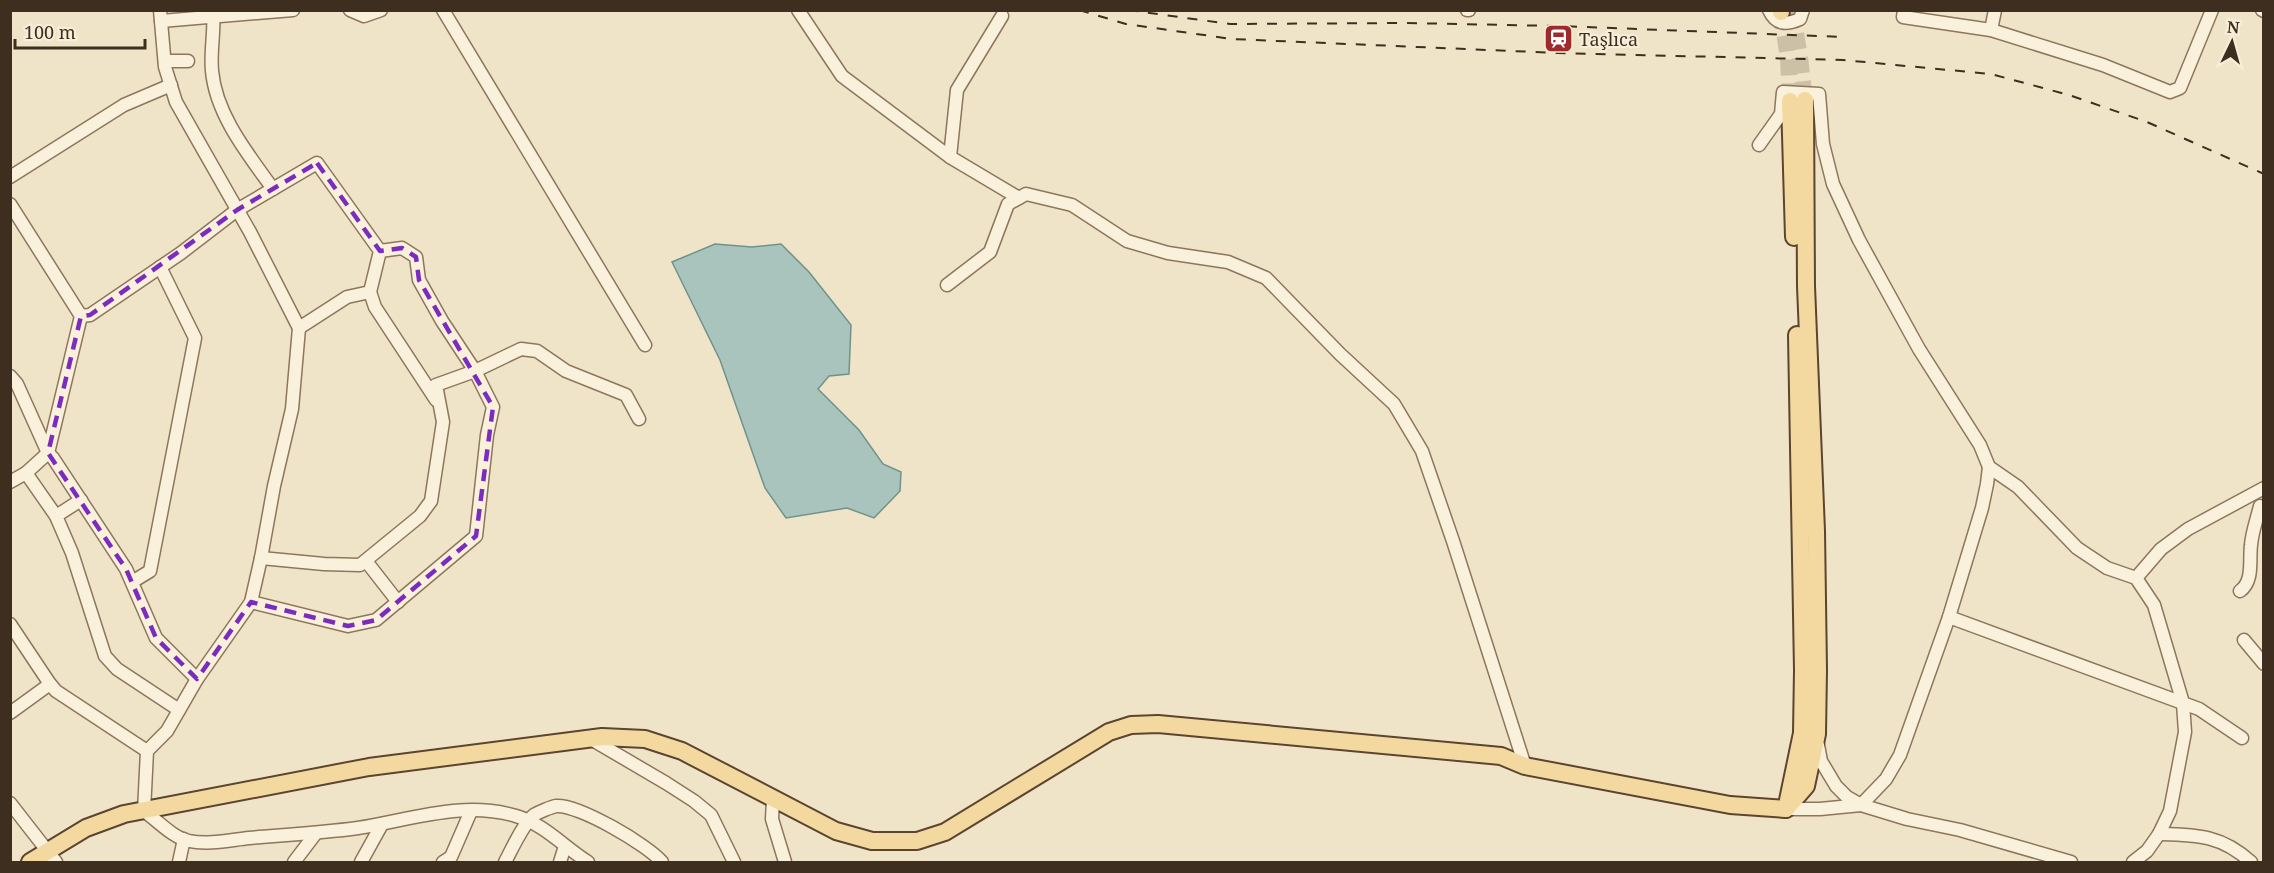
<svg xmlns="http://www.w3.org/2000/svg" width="2274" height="873" font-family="'Noto Serif',serif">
	<rect width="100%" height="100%" fill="#f0e4c8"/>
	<path fill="#a9c4bc" stroke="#6f938a" stroke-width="1.5" d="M715,244l37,3 29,-3 28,28 42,53 -2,49 -20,2 -11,13 41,41 24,34 18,8 -1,19 -26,27 -27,-10 -61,10 -21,-30 -45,-128 -48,-98z"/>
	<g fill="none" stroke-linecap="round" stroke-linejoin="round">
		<g stroke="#ccc0a6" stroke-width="16" stroke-dasharray="16 8" stroke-linecap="butt">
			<path d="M1792,10l8,47 5,43"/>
			<path d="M1781,12l7,46 2,43"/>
		</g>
		<defs>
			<g id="minor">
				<path d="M160,10l5,57 11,35 74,130 49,96 -7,81 -18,77 -13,72 -10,44 -54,77 -30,52 -20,20 -3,60c13,9 29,27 45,30 19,4 41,-1 60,-3 36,-3 72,-5 109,-10 52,-8 105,-28 158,-12 28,8 48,31 72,46"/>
				<path d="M213,10c2,20 -3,41 -1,61 4,44 36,83 61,118"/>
				<path d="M350,10l14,6 17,-6"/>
				<path d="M443,10l202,335"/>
				<path d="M798,10l44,66 108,81"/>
				<path d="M1467,10h2"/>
				<path d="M1769,10c7,15 17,15 31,9l3,-9"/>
				<path d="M1904,10l-1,7 88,13 112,35 67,27 10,-4 32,-78"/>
				<path d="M2262,10l2,1"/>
				<path d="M1002,16l-45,74 -7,67 69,41"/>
				<path d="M161,21l132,-11"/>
				<path d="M1991,30l4,-20"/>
				<path d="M165,61h23"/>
				<path d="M1759,145l22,-31 2,-22 36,2 4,50 10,40 26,56 60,109 61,96 9,22 -2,17 -5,24 -33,109 -49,138 -14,24 -25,26 -41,4h-34"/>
				<path d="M10,177l114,-72 47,-20"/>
				<path d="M10,204l71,112 -33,137 -22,20 -16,9"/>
				<path d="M380,251l22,-3 14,9 3,23 23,41 33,50 46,-22 16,2 29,20 60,24 13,24"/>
				<path d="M947,285l43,-33 18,-48 18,-10 46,11 55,36 41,12 60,9 38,16 74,76 54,50 28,47 31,90 72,225"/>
				<path d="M81,316l9,-1 91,-62 56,-43 80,-47 63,88 -10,41"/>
				<path d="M299,328l48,-31 23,-5 5,15 61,93"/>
				<path d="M10,376l7,8 31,69 5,5 73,111 30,69 41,41"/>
				<path d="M1989,467l29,20 59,61 30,20 29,10 18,27 29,98 2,29 -15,79 -11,23 -12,17 -14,11"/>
				<path d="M26,473l30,43"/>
				<path d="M81,500l-25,16 16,37 33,103 12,13 62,41"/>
				<path d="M366,561l32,41"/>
				<path d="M2136,578l25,-29 27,-20 76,-41"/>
				<path d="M132,582l18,-11 45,-233 -35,-71"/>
				<path d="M2240,591c14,-10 9,-31 11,-46 1,-13 6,-26 9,-39"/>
				<path d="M251,602l97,24 28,-6 100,-84 11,-101 6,-28 -18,-36 -39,14 7,37 -12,79 -11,15 -60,49 -36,-1 -63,-6"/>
				<path d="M1949,617l250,92 43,29"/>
				<path d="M10,624l40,60 6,7 91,60"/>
				<path d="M2244,640l20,24"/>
				<path d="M10,713l40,-29"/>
				<path d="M591,739l75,44 28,18 17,14 23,47"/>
				<path d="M1818,745l3,16 15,25 11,11 14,8 46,14 53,11 111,32"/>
				<path d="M773,799l-1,20 13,43"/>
				<path d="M10,803l46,59"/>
				<path d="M2159,834c39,1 62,1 92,28"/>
				<path d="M179,862l5,-23"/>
				<path d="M294,862l22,-29"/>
				<path d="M361,862l21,-38"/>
				<path d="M443,862l8,-5 20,-46"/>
				<path d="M505,862c7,-13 18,-38 29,-47 5,-3 17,-8 22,-9 22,-2 92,39 106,56"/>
				<path d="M560,862l5,-16"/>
			</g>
			<g id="major">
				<path d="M1781,10v2"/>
				<path d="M1790,101l4,136"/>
				<path d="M1787,805l15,-72 1,-63 -6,-335"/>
				<path d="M1786,809l20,-23 11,-52 1,-64 -2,-139 -10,-245 -1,-186"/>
				<path d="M30,862l56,-34 38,-14 245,-47 233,-30 43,2 37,12 154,80 36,10h45l28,-9 164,-100 22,-7 27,-1 343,32 24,10 205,39 56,4"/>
			</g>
		</defs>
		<use href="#minor" stroke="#8d765c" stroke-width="15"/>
		<use href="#major" stroke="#5b4430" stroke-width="20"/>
		<use href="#minor" stroke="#faf1dc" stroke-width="12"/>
		<use href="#major" stroke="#f3d9a0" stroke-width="16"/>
		<g stroke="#3d2e20" stroke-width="2" stroke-dasharray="10 10" stroke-linecap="butt">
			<path d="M1079,10l47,14 106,15 326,14 285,7 148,14 78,21 78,27 117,52"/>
			<path d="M1128,10l102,14 175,-1 154,3 286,11"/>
		</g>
	</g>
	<path fill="none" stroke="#7b2cbf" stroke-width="4.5" stroke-dasharray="12 8" stroke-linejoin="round" d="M317,163l63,88 22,-3 14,9 3,23 74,127 -17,129 -100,84 -28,6 -97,-24 -54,77 -41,-41 -30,-69 -78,-116 33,-137 9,-1 147,-105z"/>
	<defs>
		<symbol id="station-square" viewBox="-11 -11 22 22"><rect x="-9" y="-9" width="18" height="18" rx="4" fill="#9e2a2b" stroke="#f7eed8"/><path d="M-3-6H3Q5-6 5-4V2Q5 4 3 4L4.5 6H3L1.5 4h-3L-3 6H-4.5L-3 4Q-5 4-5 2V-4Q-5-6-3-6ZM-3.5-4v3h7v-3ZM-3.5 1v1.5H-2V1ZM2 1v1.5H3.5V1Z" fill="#fff"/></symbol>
	</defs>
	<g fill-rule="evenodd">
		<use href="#station-square" x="1542" y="22" width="33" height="33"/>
	</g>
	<g text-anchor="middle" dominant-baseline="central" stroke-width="4.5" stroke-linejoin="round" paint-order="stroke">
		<g font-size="18" fill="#3d2e20" stroke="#f7eed8" text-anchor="start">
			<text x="1579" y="39">Taşlıca</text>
		</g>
	</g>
	<rect width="2274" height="873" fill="none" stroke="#3d2e20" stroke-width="24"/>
	<g transform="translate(2232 42) rotate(5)" stroke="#f7eed8" stroke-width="4.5" paint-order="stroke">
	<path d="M0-4.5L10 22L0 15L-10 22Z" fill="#3d2e20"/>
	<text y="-9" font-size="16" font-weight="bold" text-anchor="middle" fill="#3d2e20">N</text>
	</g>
	<path d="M15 39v9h130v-9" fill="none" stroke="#3d2e20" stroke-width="3"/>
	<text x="24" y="39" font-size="18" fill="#3d2e20" stroke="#f7eed8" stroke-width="4.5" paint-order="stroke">100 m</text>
</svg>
